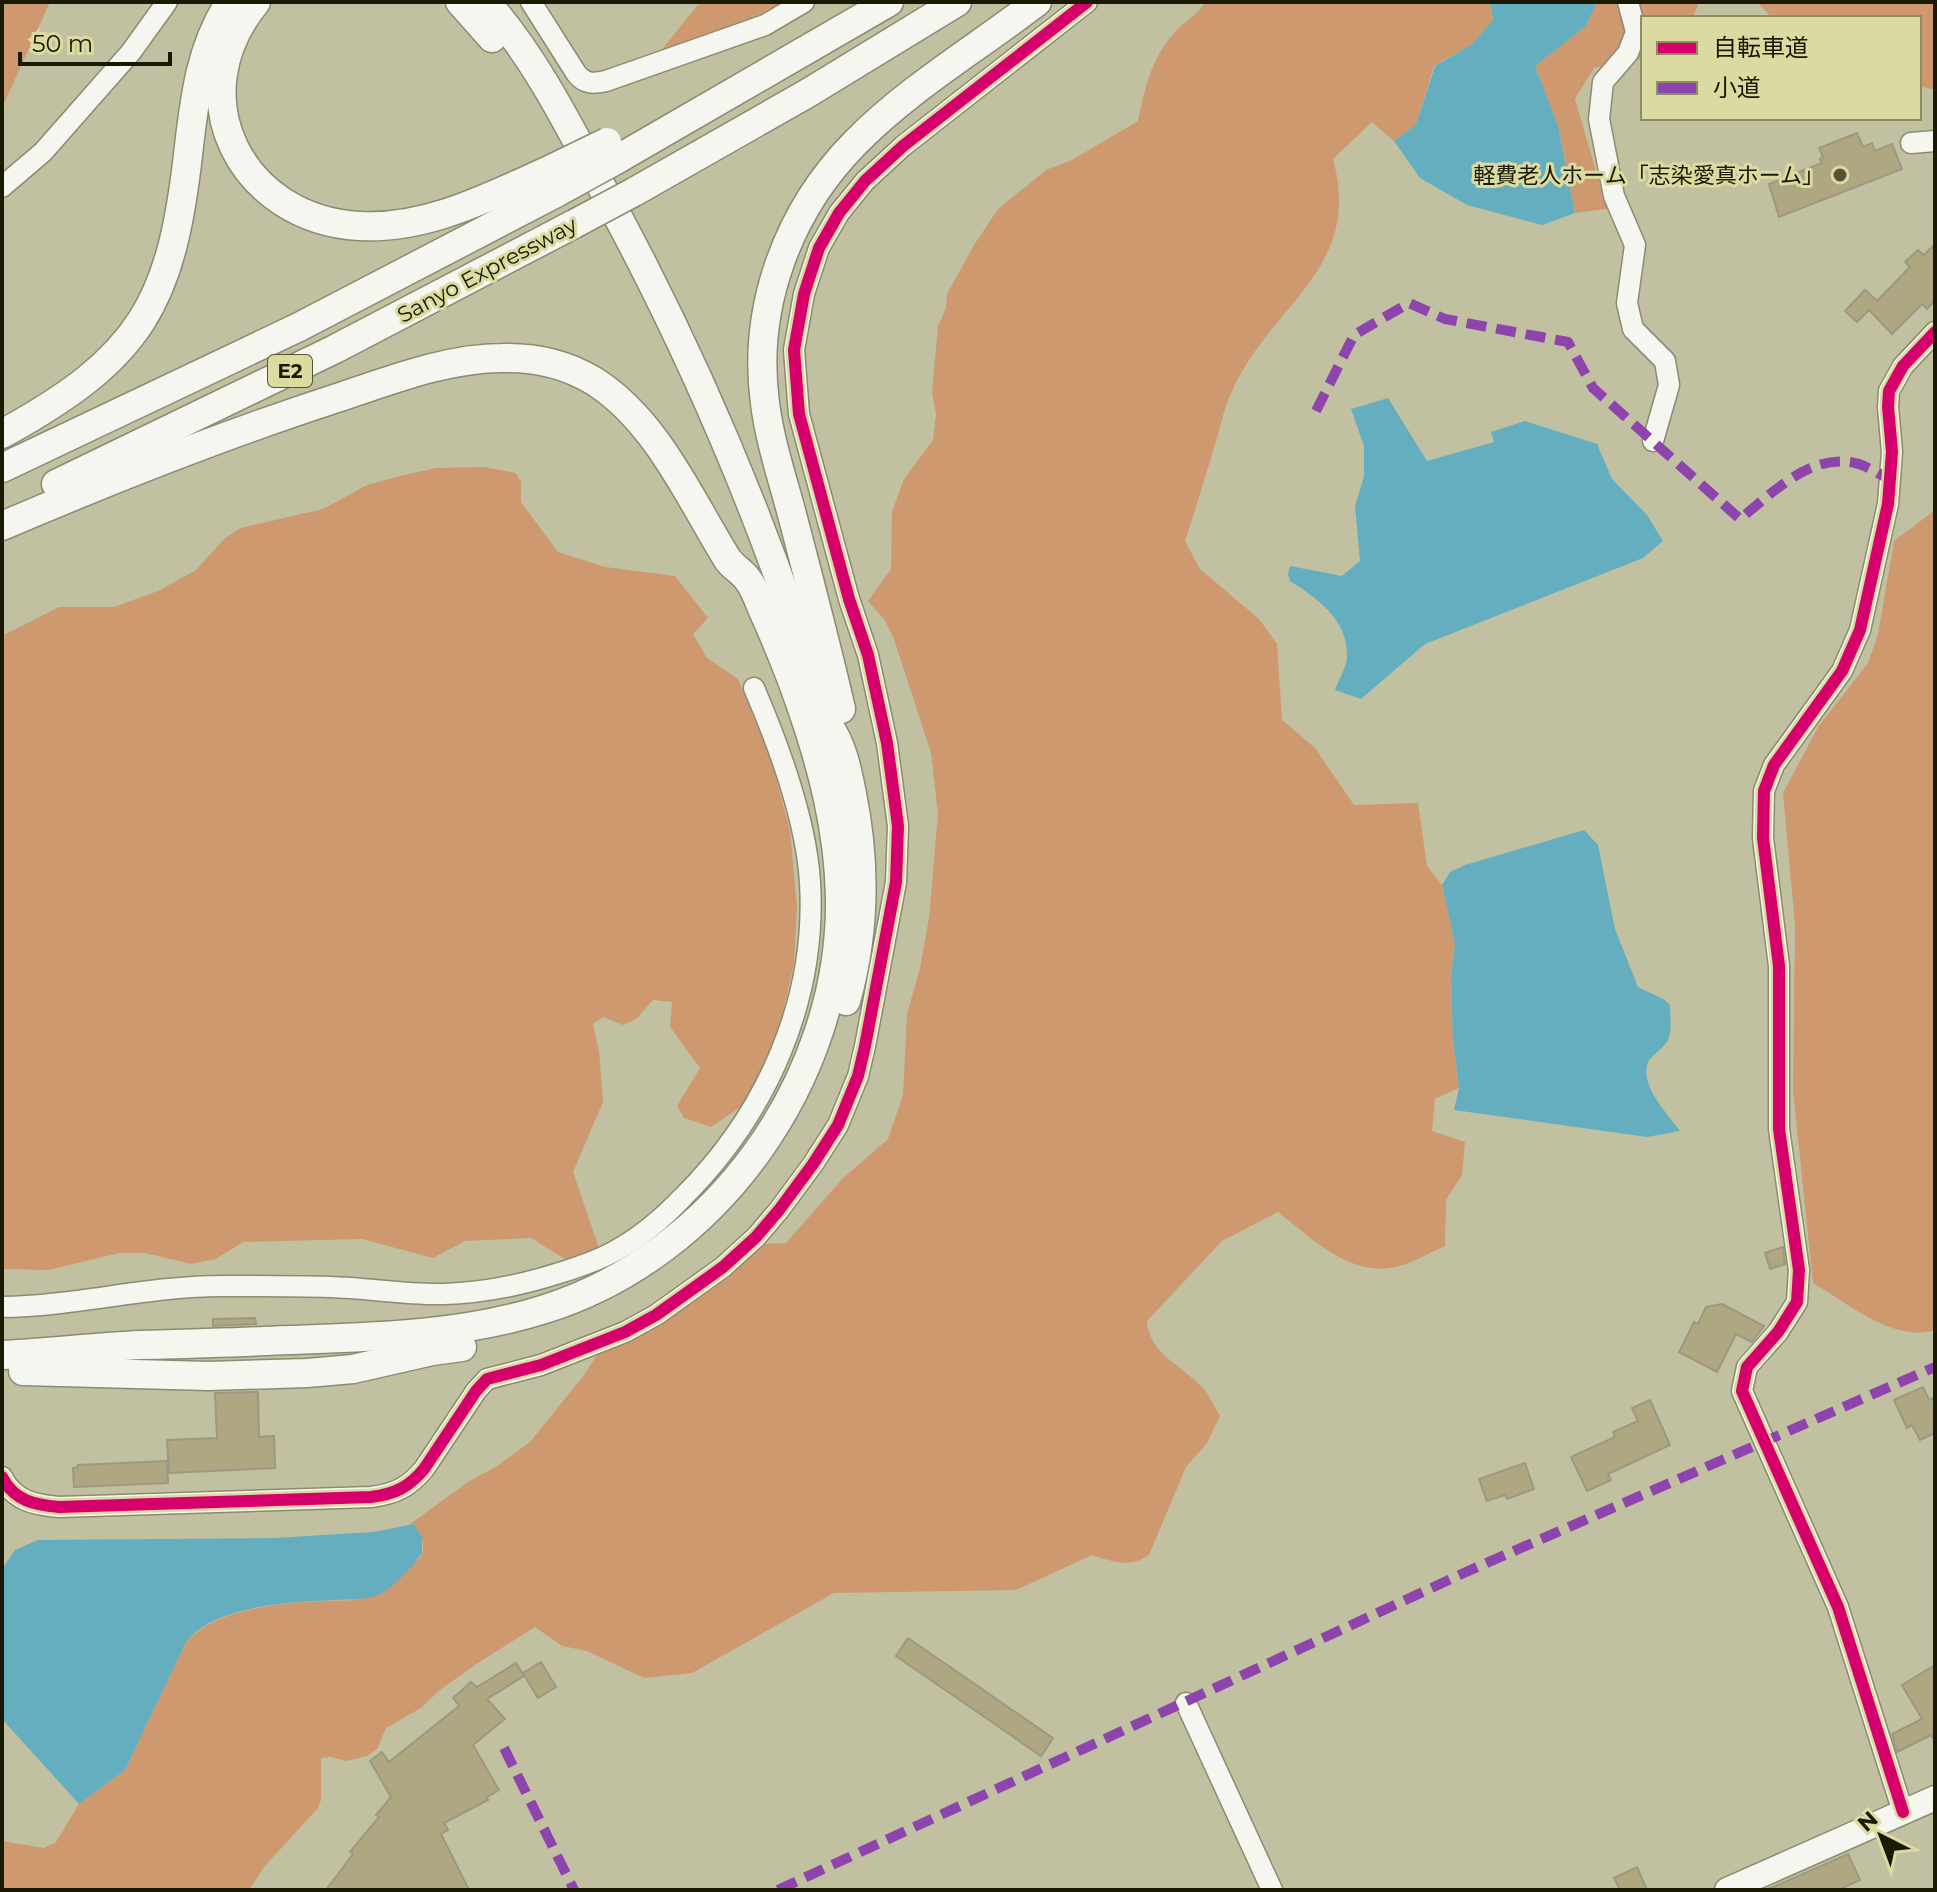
<svg xmlns="http://www.w3.org/2000/svg" width="1937" height="1892" font-family="Montserrat,'Noto Sans JP',sans-serif">
	<rect width="100%" height="100%" fill="#c1c0a1"/>
	<g fill="#cf996f">
		<path d="M2,2h48l-48,106z"/>
		<path d="M700,2h82c-39,24 -80,33 -122,50z"/>
		<path d="M1205,2h285l3,18 -21,24 -38,22 -18,58 -22,17 -22,-19 -39,37c30,110 -60,143 -100,230 -8,16 -12,35 -17,52 -10,33 -20,67 -31,100l15,28 59,50 18,25 5,76 33,28 39,57 64,-2 9,63 15,19 13,59 -4,30 2,67 6,47 -24,11 -3,32 33,11 -3,33 -16,25 -1,46c-14,6 -30,16 -46,20 -48,13 -86,-27 -121,-54l-56,29 -75,80c2,33 36,45 56,67 7,8 11,19 17,28l-13,27 -21,24 -37,88c-20,13 -35,7 -57,0l-76,35 -182,3 -142,80 -48,5 -57,-27 -25,-5 -27,-19 -60,38 -35,25 -19,18 -35,20 -9,21 -10,7 -21,5 -15,-4 -10,1v42l-3,8 -54,59 -15,23h-247v-49l42,7 12,-6 23,-38 46,-34 60,-126c27,-35 94,-41 136,-43 13,-1 31,1 43,-3 13,-5 53,-33 58,-45 4,-11 -3,-20 -8,-29h-4l58,-42 29,-16 33,-24 54,-67 15,-23 166,-108 21,-1 57,-65 45,-39 15,-44 4,-81 13,-46 9,-50 9,-104 -7,-61 -37,-114 -10,-20 -16,-18 23,-32 1,-57 12,-33 29,-39 3,-26 -4,-22 6,-66 8,-18 1,-14 27,-49 24,-36 48,-39 26,-10 66,-39c7,-33 13,-62 36,-88 9,-11 25,-18 31,-31z"/>
		<path d="M1597,2h102l-6,16h-50v41l-49,9 -19,31 32,110 -32,4 -17,-87 -23,-60 51,-40z"/>
		<path d="M1757,2h178v88l-16,-4v-68h-147z"/>
		<path d="M484,467l32,6 5,9v20l37,50 47,15 70,9 33,42 -15,16 14,24 31,21 34,83 18,69 7,76 -3,56 -14,63 -8,25 -23,50 -38,26 -27,-9 -7,-12 23,-38 -30,-41 2,-25 -19,-2 -17,19 -13,6 -20,-8 -10,7 6,27 4,51 -30,70 26,76 -31,13 -37,-23 -66,3 -32,17 -71,-19 -119,3 -27,17 -25,5 -46,-11h-26l-70,17 -47,-1v-633l57,-29h55l44,-16 38,-21 29,-32 16,-10 82,-19 44,-24 33,-9 36,-8z"/>
		<path d="M1935,510v820c-42,13 -87,-27 -122,-47l-20,-192 2,-166 -12,-132 35,-66 50,-64 10,-29 16,-93z"/>
	</g>
	<g fill="#64aec0">
		<path d="M1490,2h107l-11,24 -51,40 23,60 17,87 -33,12 -75,-20 -47,-27 -26,-37 22,-17 19,-58 37,-22 21,-24z"/>
		<path d="M1388,398l39,63 67,-19 -3,-10 34,-11 72,23 15,35 35,36 16,26 -20,17 -218,86 -64,55 -26,-9c4,-11 13,-25 12,-36 0,-35 -30,-56 -57,-73l-2,-7 2,-8 52,10 18,-15 -5,-55 9,-30v-30l-13,-37z"/>
		<path d="M1584,830l14,15 17,84 23,58 27,13 5,5c0,11 3,29 -4,38 -5,7 -14,12 -18,19 -9,24 20,52 32,69l-33,6 -193,-27 5,-22 -6,-47 -2,-67 4,-30 -13,-59 8,-13 15,-7z"/>
		<path d="M414,1524l8,13v16c-10,14 -25,31 -40,40 -13,8 -33,6 -48,7 -42,2 -123,5 -149,44l-60,126 -46,34 -77,-85v-150l13,-19 23,-10 237,-2 98,-6z"/>
	</g>
	<g fill="#afa682" stroke="#9d9881" stroke-width="2">
		<path d="M1857,133l6,14 9,-4 3,8 17,-7 10,25 -123,48 -10,-33 53,-21 -2,-4 3,-2 -4,-9z"/>
		<path d="M1935,244v56l-8,9 -5,-5 -30,30 -23,-24 -12,12 -12,-11 20,-21 12,11 33,-34 -5,-5 13,-12 6,5z"/>
		<path d="M1783,1247l2,17 -15,5 -5,-16z"/>
		<path d="M1722,1304l42,22 -12,16 -16,-8 -19,38 -38,-20 15,-30 4,2 8,-17z"/>
		<path d="M255,1318l1,6 -43,2v-7z"/>
		<path d="M1923,1387l6,13 6,-3v36l-15,7 -8,-15 -5,3 -13,-28z"/>
		<path d="M258,1392l1,45 15,-1 1,32 -106,5 -2,-33 50,-2 -2,-45z"/>
		<path d="M1650,1400l20,45 -62,29 3,6 -24,11 -16,-34 44,-20 -2,-5 25,-11 -6,-13z"/>
		<path d="M167,1461l1,22 -94,4 -1,-19 5,-1v-2z"/>
		<path d="M1525,1463l9,26 -27,10 -2,-4 -18,6 -8,-22z"/>
		<path d="M908,1638l145,100 -12,18 -145,-100z"/>
		<path d="M541,1662l15,25 -18,11 -15,-25z"/>
		<path d="M516,1663l8,13 -37,23 18,20 -32,26 26,45 -13,8 2,2 -44,23 4,7 -7,4 28,56h-143l27,-36 -3,-2 29,-35 -3,-2 15,-18 -21,-36 12,-9 7,10 70,-56 -6,-8 18,-16 6,5z"/>
		<path d="M1935,1665v76l-4,-6 -34,17 -5,-18 30,-15 -20,-34z"/>
		<path d="M1848,1854l12,26 -22,10h-72z"/>
		<path d="M1637,1867l10,23h-27l-6,-12z"/>
	</g>
	<g fill="none" stroke-linecap="round" stroke-linejoin="round">
		<defs>
			<g id="minor">
				<path d="M531,2l45,71c8,11 17,11 30,8l159,-56 39,-23"/>
				<path d="M1628,2l8,30 -8,21 -25,29 -4,37 15,77 21,49 -8,58 6,26 32,32 4,24 -16,56"/>
				<path d="M1911,143l24,-2"/>
				<path d="M2,187l41,-35 88,-100 36,-50"/>
				<path d="M2,1307c74,-1 146,-21 221,-21 35,0 72,0 107,1 38,1 76,8 114,7 37,-1 77,-9 112,-20 20,-6 41,-13 59,-23 26,-14 49,-34 69,-55 83,-83 133,-196 126,-314 -4,-64 -31,-136 -56,-194"/>
				<path d="M2,1477c12,24 33,28 57,30l312,-10c24,-3 38,-10 53,-28l52,-78 11,-12 54,-14 84,-33 31,-17 67,-48 33,-30 23,-27 34,-46 25,-39 20,-49 7,-30 31,-164 2,-56 -11,-83 -19,-88 -19,-56 -50,-185 -5,-64 10,-56 15,-46 20,-35 26,-32 38,-35 184,-144"/>
				<path d="M1186,1703l86,187"/>
				<path d="M1903,1812l-65,-205 -96,-216 5,-24 31,-35 19,-30 2,-32 -20,-141v-163l-16,-128 1,-47 10,-26 68,-94 18,-41 28,-126 4,-52 -4,-45 1,-16 14,-25 32,-34"/>
			</g>
			<path id="major" d="M1727,1890l208,-92"/>
			<g id="highway">
				<path d="M256,2c-78,95 -15,217 103,224 66,4 128,-28 186,-54"/>
				<path d="M460,2l32,36"/>
				<path d="M486,2c47,53 80,118 113,180 95,172 172,355 229,543 15,21 19,44 24,69 14,69 13,139 -6,207"/>
				<path d="M616,160l273,-158"/>
				<path d="M634,192l174,-99 149,-91"/>
				<path d="M2,434c140,-77 170,-130 187,-288 6,-51 12,-100 41,-144"/>
				<path d="M2,468l297,-141 257,-134"/>
				<path d="M56,484l279,-135 239,-125"/>
				<path d="M2,526c110,-47 221,-91 335,-128 52,-17 109,-40 165,-40 33,-1 64,6 92,23 63,40 96,118 134,179 6,8 15,12 20,20 7,9 11,22 16,33 13,29 25,58 35,87 23,65 40,130 41,199 2,180 -123,356 -295,410 -91,29 -187,28 -281,32 -42,2 -83,3 -124,4 -46,2 -92,8 -138,10"/>
				<path d="M841,709c-14,-61 -30,-122 -46,-183 -10,-40 -25,-82 -30,-123 -13,-96 23,-192 90,-260 54,-55 122,-95 182,-141"/>
				<path d="M23,1371l186,5 98,-3 46,-4 79,-18 30,-4"/>
			</g>
		</defs>
		<use href="#minor" stroke="#8b8a72" stroke-width="23"/>
		<use href="#major" stroke="#8b8a72" stroke-width="27"/>
		<use href="#highway" stroke="#8b8a72" stroke-width="31"/>
		<use href="#minor" stroke="#f6f6f1" stroke-width="20"/>
		<use href="#major" stroke="#f6f6f1" stroke-width="24"/>
		<use href="#highway" stroke="#f6f6f1" stroke-width="28"/>
		<defs>
			<g id="highway-bridge">
				<path d="M545,172l62,-30"/>
				<path d="M556,193l60,-33"/>
				<path d="M574,224l60,-32"/>
			</g>
		</defs>
		<use href="#highway-bridge" stroke="#8b8a72" stroke-width="31" stroke-linecap="butt"/>
		<use href="#highway-bridge" stroke="#f6f6f1" stroke-width="28"/>
		<g stroke="#8e44ad" stroke-width="10" stroke-dasharray="20 10" stroke-linecap="butt">
			<path d="M1316,411l38,-76 55,-32 36,16 123,23 25,46 147,131c30,-24 67,-63 110,-57 15,2 27,11 40,18"/>
			<path d="M504,1748l70,142"/>
			<path d="M778,1890l688,-318 469,-205"/>
		</g>
		<defs>
			<g id="cycleway">
				<path d="M2,1477c12,24 33,28 57,30l312,-10c24,-3 38,-10 53,-28l52,-78 11,-12 54,-14 84,-33 31,-17 67,-48 33,-30 23,-27 34,-46 25,-39 20,-49 7,-30 31,-164 2,-56 -11,-83 -19,-88 -19,-56 -50,-185 -5,-64 10,-56 15,-46 20,-35 26,-32 38,-35 184,-144"/>
				<path d="M1903,1812l-65,-205 -96,-216 5,-24 31,-35 19,-30 2,-32 -20,-141v-163l-16,-128 1,-47 10,-26 68,-94 18,-41 28,-126 4,-52 -4,-45 1,-16 14,-25 32,-34"/>
			</g>
		</defs>
		<use href="#cycleway" stroke="#dbdaa0" stroke-width="17"/>
		<use href="#cycleway" stroke="#d6006c" stroke-width="12"/>
	</g>
	<circle fill="#54533a" stroke="#dbdaa0" stroke-width="3" cx="1840" cy="175" r="8"/>
	<g text-anchor="middle" dominant-baseline="central" stroke-width="6" stroke-linejoin="round" paint-order="stroke">
		<rect fill="#dbdaa0" stroke="#545332" stroke-width="2" x="268" y="355" width="44" height="32" rx="6"/>
		<g font-size="20" font-weight="bold" fill="#1a1903">
			<text x="290" y="371">E2</text>
		</g>
		<g font-size="22" fill="#1a1903" stroke="#dbdaa0" text-anchor="end">
			<text x="1824" y="175">軽費老人ホーム「志染愛真ホーム」</text>
		</g>
		<g font-size="22" fill="#1a1903" stroke="#dbdaa0">
			<text transform="translate(487 270) rotate(-28)">Sanyo Expressway</text>
		</g>
	</g>
	<rect width="1937" height="1892" fill="none" stroke="#1a1903" stroke-width="8"/>
	<rect x="1641" y="16" width="280" height="104" fill="#dbdaa0" stroke="#8e8d61" stroke-width="2"/>
	<rect x="1657" y="42" width="40" height="12" fill="#d6006c" stroke="#8e8d61" stroke-width="2"/>
	<text x="1713" y="56" font-size="24" fill="#1a1903">自転車道</text>
	<rect x="1657" y="82" width="40" height="12" fill="#8e44ad" stroke="#8e8d61" stroke-width="2"/>
	<text x="1713" y="96" font-size="24" fill="#1a1903">小道</text>
	<g transform="translate(1881 1836) rotate(318)" stroke="#dbdaa0" stroke-width="6" paint-order="stroke">
	<path d="M0-6L14 30L0 20L-14 30Z" fill="#1a1903"/>
	<text y="-12" font-size="22" font-weight="bold" text-anchor="middle" fill="#1a1903">N</text>
	</g>
	<path d="M20 52v12h150v-12" fill="none" stroke="#1a1903" stroke-width="4"/>
	<text x="32" y="52" font-size="24" fill="#1a1903" stroke="#dbdaa0" stroke-width="6" paint-order="stroke">50 m</text>
</svg>
